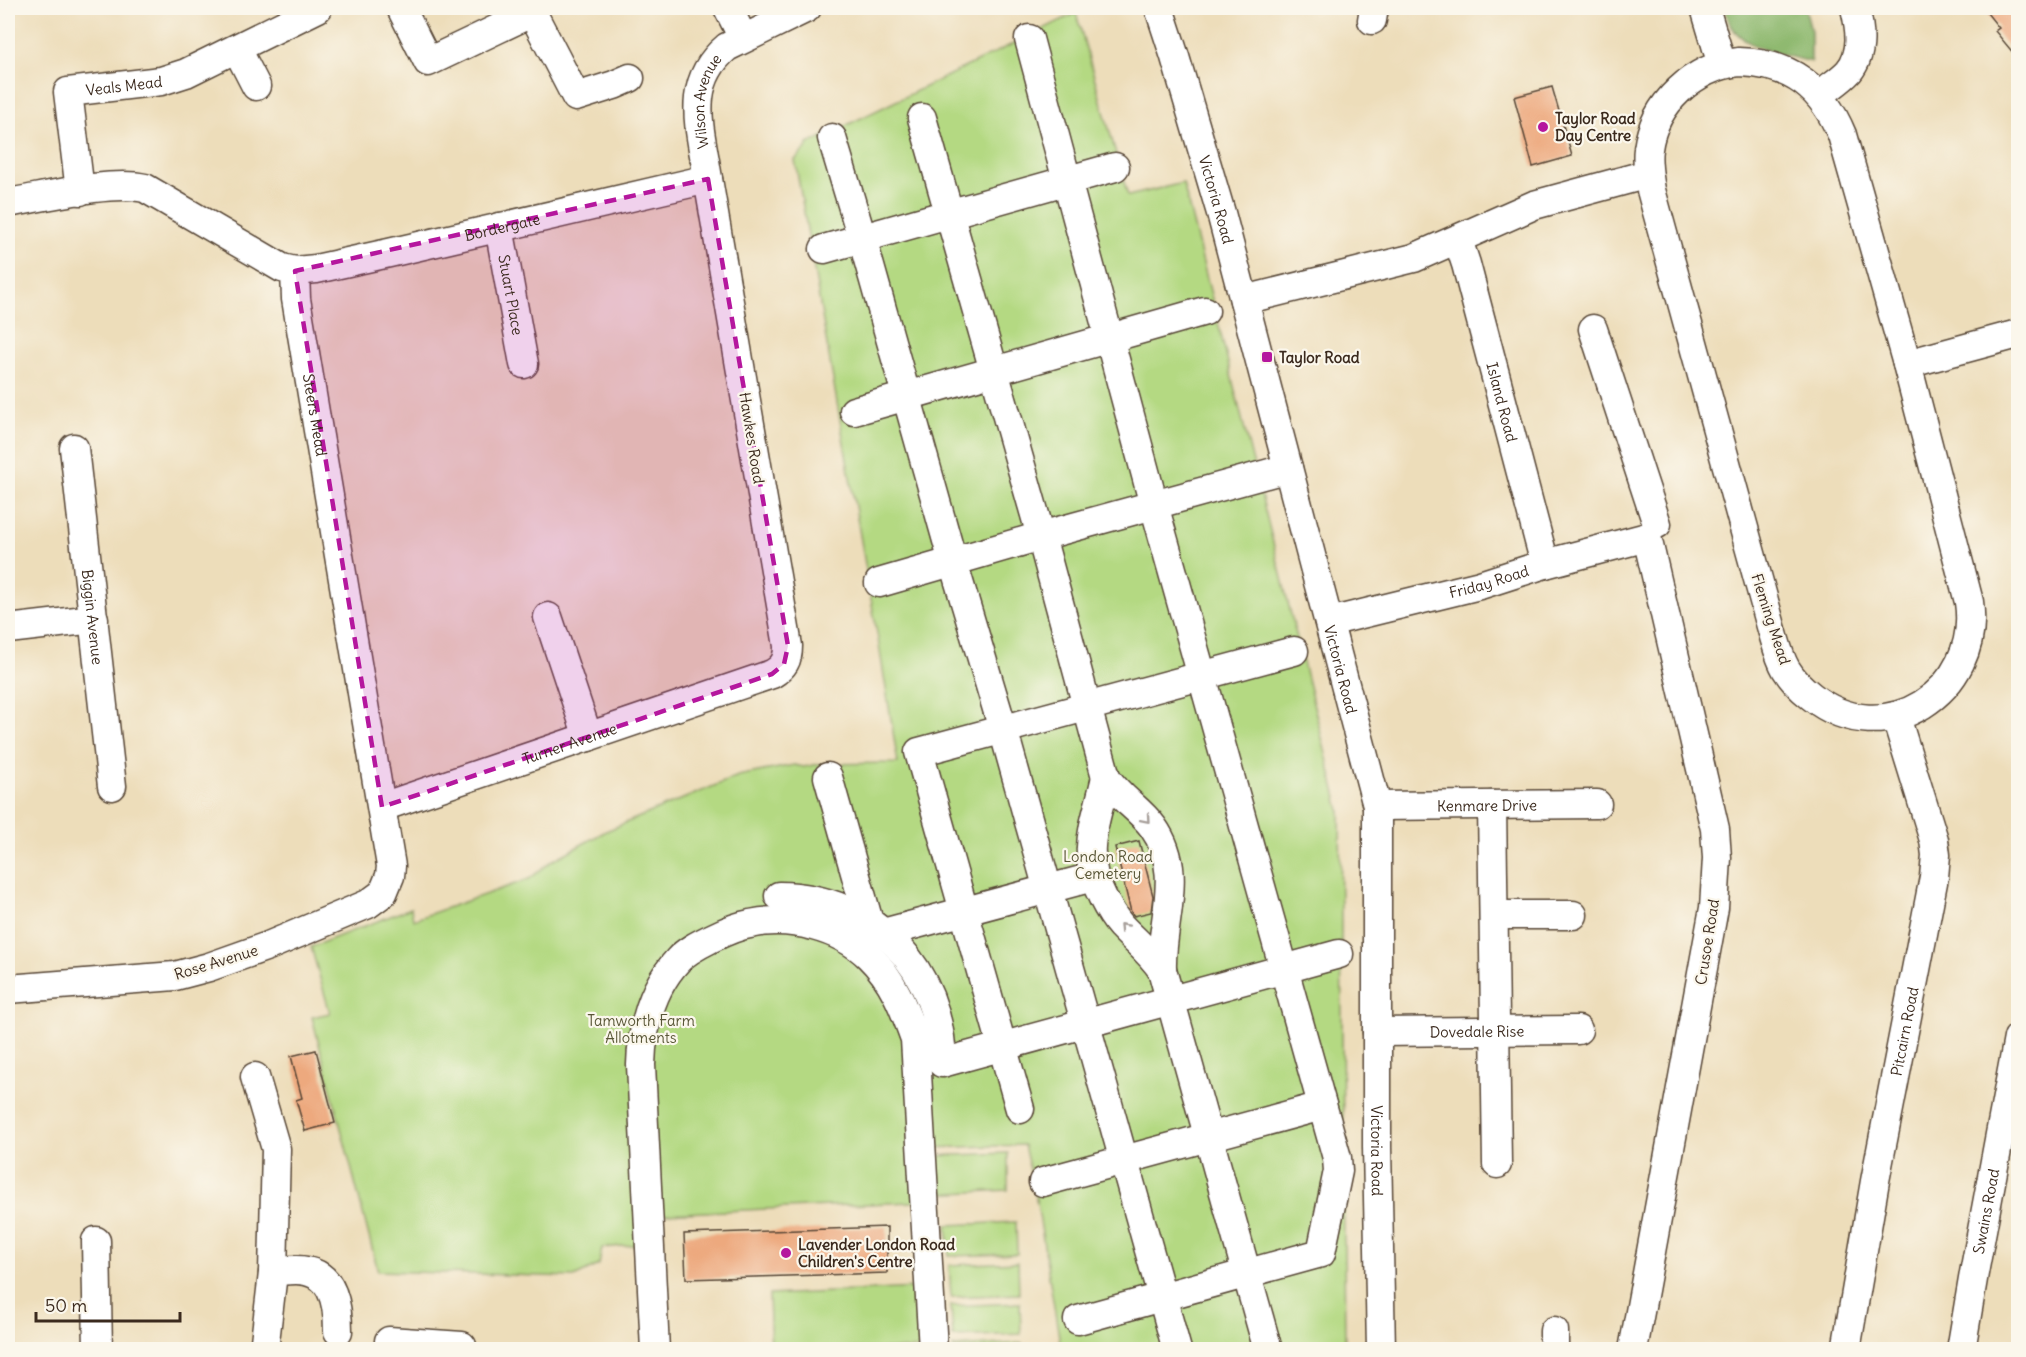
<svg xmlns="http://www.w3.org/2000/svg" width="2026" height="1357" font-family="Delius,sans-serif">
	<rect width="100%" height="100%" fill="#fbf7ec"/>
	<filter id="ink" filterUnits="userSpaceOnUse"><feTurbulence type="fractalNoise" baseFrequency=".0167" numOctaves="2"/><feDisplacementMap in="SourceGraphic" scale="12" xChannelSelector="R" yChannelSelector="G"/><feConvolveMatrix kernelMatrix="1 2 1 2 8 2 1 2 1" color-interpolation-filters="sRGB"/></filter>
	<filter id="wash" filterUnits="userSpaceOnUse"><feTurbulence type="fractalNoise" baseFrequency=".008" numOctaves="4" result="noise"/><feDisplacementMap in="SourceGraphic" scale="24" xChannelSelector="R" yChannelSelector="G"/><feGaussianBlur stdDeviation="1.35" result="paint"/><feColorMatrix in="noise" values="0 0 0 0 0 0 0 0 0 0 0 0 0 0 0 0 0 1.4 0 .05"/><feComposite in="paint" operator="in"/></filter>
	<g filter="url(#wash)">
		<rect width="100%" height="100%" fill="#edddba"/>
		<g fill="#b4d982" stroke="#788250" stroke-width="1.5">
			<path d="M1076,13l52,183 55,-13 157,627 5,539h-284l-24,-146 -13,-58 -96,3 2,53 -286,14v29l-42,4 -3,17 -25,12 -196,-6 -66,-254 18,-4 -19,-66 100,-39 2,12 116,-41 23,-18 54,-30 132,-55 56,-11 10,2 15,-3 79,-1 -20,-124 -83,-479 13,-14v-2z"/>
			<path d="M1008,1153v37l-74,4 -3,-38z"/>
			<path d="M1016,1222l1,32 -68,2 -2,-31z"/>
			<path d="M1018,1262l1,32 -68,3 -2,-32z"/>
			<path d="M917,1288l4,61h-150l-2,-54z"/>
			<path d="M1020,1303l1,31 -68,3 -2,-31z"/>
			<path d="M1022,1343v6h-69v-2z"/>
		</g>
		<path fill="#8fb970" stroke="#657247" stroke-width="1.5" d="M1724,8h81l6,23v31c-20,-6 -56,-11 -71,-26 -9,-7 -12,-18 -16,-28z"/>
		<g id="blocks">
			<g fill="#eda97e">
				<path d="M1983,8h36v52l-24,-29 4,-3z"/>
				<path d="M1552,87l20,69 -39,11 -19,-70z"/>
				<path d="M1139,841l14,55 -2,16 -17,4 -3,-4 -16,-65z"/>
				<path d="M316,1050l19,73 -30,8 -9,-31 6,-2 -11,-42z"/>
				<path d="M887,1227v46l-201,6 -2,-45z"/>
			</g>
		</g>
	</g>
	<g filter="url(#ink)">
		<use href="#blocks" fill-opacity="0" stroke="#564535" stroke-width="1.5"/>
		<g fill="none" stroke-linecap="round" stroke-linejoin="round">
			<defs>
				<g id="minor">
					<path d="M401,8l27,54 105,-50"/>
					<path d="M530,8l46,89 38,-12 16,-7"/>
					<path d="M728,8l15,30"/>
					<path id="s1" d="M1159,8l16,49 46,156 156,593v341l4,203"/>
					<path d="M1705,8l17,57"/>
					<path d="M1372,20l2,-12"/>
					<path d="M1029,39l125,466 183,653 1,13 -17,82 -243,67"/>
					<path d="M237,49l19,37"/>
					<path d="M1739,62c53,1 84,27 103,73l65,229 62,238c13,89 -85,153 -158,94 -9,-7 -19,-17 -25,-27 -7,-12 -10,-26 -14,-39l-121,-440c-2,-13 -5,-28 -3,-41 6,-46 46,-82 91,-87z"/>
					<path d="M1820,95c9,-8 21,-15 29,-24 15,-18 11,-43 6,-63"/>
					<path d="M922,118l119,418 65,241c12,20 33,31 47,50 33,46 7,93 9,143l106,380"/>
					<path d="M832,138l30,100 91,324 50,167 174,621"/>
					<path id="s2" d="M80,191l-12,-99 93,-11 25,-8 132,-65"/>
					<path id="s3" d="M8,203c36,-6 103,-23 137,-15l137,80 13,3 1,28 95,567 -1,10 -7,17 -15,11 -100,42 -59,21 -34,9 -167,13"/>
					<path id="s4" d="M499,227l25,137"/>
					<path id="s5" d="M1458,240l8,24 79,300"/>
					<path d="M824,249l291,-82"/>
					<path id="s6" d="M295,271l21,-2 73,-16 319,-74"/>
					<path d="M1244,300l170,-42 120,-53 114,-31"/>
					<path d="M1593,329l64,195"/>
					<path d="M1907,364l111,-30"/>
					<path d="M854,411l351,-100"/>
					<path id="s7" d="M74,448l38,338"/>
					<path d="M879,583l162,-47 247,-68"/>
					<path d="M548,617l40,120"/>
					<path id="s8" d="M1329,622l151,-37 65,-21 102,-27 68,292 2,29 -3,50 -81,442"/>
					<path d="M8,629l86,-10"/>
					<path d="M828,777l41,145"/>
					<path d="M1106,777c-10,47 -27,75 -3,121 5,10 11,20 18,28 14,15 29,26 41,44"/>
					<path d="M1492,805l5,359"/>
					<path id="s9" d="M1377,806l220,-2"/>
					<path id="s10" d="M382,807l390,-133c12,-7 16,-14 16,-28l-80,-467c-7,-49 -25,-95 19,-132l80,-39"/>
					<path d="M779,896c96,1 162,73 163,167l397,-109"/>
					<path d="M1495,915h78"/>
					<path d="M883,933l210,-56"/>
					<path id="s11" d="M1377,1032l201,-2"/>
					<path d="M255,1077l21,72 -3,124 -9,77"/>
					<path d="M1020,1109l-101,-357 375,-101"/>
					<path d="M1043,1182l279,-76"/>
					<path d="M96,1241l2,109"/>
					<path d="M273,1273c7,-3 15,-3 23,-3 36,0 42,31 42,61"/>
					<path d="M1554,1331v19"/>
					<path d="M389,1341l73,5v4"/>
					<path d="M655,1350l-14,-285c1,-38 10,-76 37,-105 9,-10 22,-16 34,-22 12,-6 25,-12 38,-14 40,-9 90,4 119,32 24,23 35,52 46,83l18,311"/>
					<path id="s12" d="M1846,1350l29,-169 59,-304 2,-22 -2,-15 -38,-123"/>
					<path id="s13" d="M1961,1350l13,-77 44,-235"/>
				</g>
			</defs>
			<use href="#minor" stroke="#564535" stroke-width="31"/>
			<use href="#minor" stroke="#fff" stroke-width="28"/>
		</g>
		<defs><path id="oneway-chevron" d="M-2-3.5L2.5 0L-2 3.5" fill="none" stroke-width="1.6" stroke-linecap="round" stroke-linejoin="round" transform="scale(1.5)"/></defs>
		<g stroke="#a79f9a">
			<use href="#oneway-chevron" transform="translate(1146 819) rotate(49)"/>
			<use href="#oneway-chevron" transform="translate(1123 927) rotate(-133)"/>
		</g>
	</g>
	<path fill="#b5179e" fill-opacity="0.2" stroke="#b5179e" stroke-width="4.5" stroke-dasharray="12 8" stroke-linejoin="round" d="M708,179l80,467 -4,18 -12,10 -390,133 -87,-536z"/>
	<g fill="#b5179e" stroke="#fbf7ec" stroke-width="2">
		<circle cx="1543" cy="127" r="6"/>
		<rect x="1261" y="351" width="12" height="12" rx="3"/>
		<circle cx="786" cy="1253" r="6"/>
	</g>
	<g text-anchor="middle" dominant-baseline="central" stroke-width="4.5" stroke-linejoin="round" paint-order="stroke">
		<g font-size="15" fill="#3b2a1e" stroke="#fbf7ec">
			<text stroke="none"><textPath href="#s2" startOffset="156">Veals Mead</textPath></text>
			<text stroke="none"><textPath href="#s10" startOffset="1000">Wilson Avenue</textPath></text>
			<text stroke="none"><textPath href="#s1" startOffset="200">Victoria Road</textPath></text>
			<text stroke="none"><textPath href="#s6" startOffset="212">Bordergate</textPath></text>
			<text stroke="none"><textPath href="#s4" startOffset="69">Stuart Place</textPath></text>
			<text stroke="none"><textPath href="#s5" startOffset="168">Island Road</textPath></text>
			<text stroke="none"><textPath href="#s3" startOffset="456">Steers Mead</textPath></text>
			<text transform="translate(752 438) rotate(81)">Hawkes Road</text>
			<text stroke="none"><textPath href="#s8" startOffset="165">Friday Road</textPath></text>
			<text stroke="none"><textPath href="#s7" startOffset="170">Biggin Avenue</textPath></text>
			<text transform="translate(1771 619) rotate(72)">Fleming Mead</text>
			<text stroke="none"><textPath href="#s1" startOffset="686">Victoria Road</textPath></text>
			<text stroke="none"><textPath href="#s10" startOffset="198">Turner Avenue</textPath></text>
			<text stroke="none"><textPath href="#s9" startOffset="110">Kenmare Drive</textPath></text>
			<text transform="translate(1707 942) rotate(-81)">Crusoe Road</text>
			<text transform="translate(216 962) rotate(-17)">Rose Avenue</text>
			<text stroke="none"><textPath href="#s11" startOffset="100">Dovedale Rise</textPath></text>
			<text stroke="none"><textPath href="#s12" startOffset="324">Pitcairn Road</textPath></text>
			<text stroke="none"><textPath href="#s1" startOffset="1172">Victoria Road</textPath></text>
			<text stroke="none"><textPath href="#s13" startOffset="141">Swains Road</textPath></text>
		</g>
		<g font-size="15" font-weight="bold" fill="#3b2a1e" stroke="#fbf7ec" text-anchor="start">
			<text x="1555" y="118">Taylor Road<tspan x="1555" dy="17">Day Centre</tspan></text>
			<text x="1279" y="357">Taylor Road</text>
			<text x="798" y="1244">Lavender London Road<tspan x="798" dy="17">Children's Centre</tspan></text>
		</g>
		<g font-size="15" fill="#595637" stroke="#fbf7ec">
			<text x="1108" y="856">London Road<tspan x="1108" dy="17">Cemetery</tspan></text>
			<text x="641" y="1020">Tamworth Farm<tspan x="641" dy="17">Allotments</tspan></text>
		</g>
	</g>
	<rect width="2026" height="1357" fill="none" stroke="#fbf7ec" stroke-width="30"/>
	<path d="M36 1312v9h144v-9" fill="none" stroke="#3b2a1e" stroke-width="3"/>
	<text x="45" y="1312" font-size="18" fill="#3b2a1e" stroke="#fbf7ec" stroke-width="4.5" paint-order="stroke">50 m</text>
</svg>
